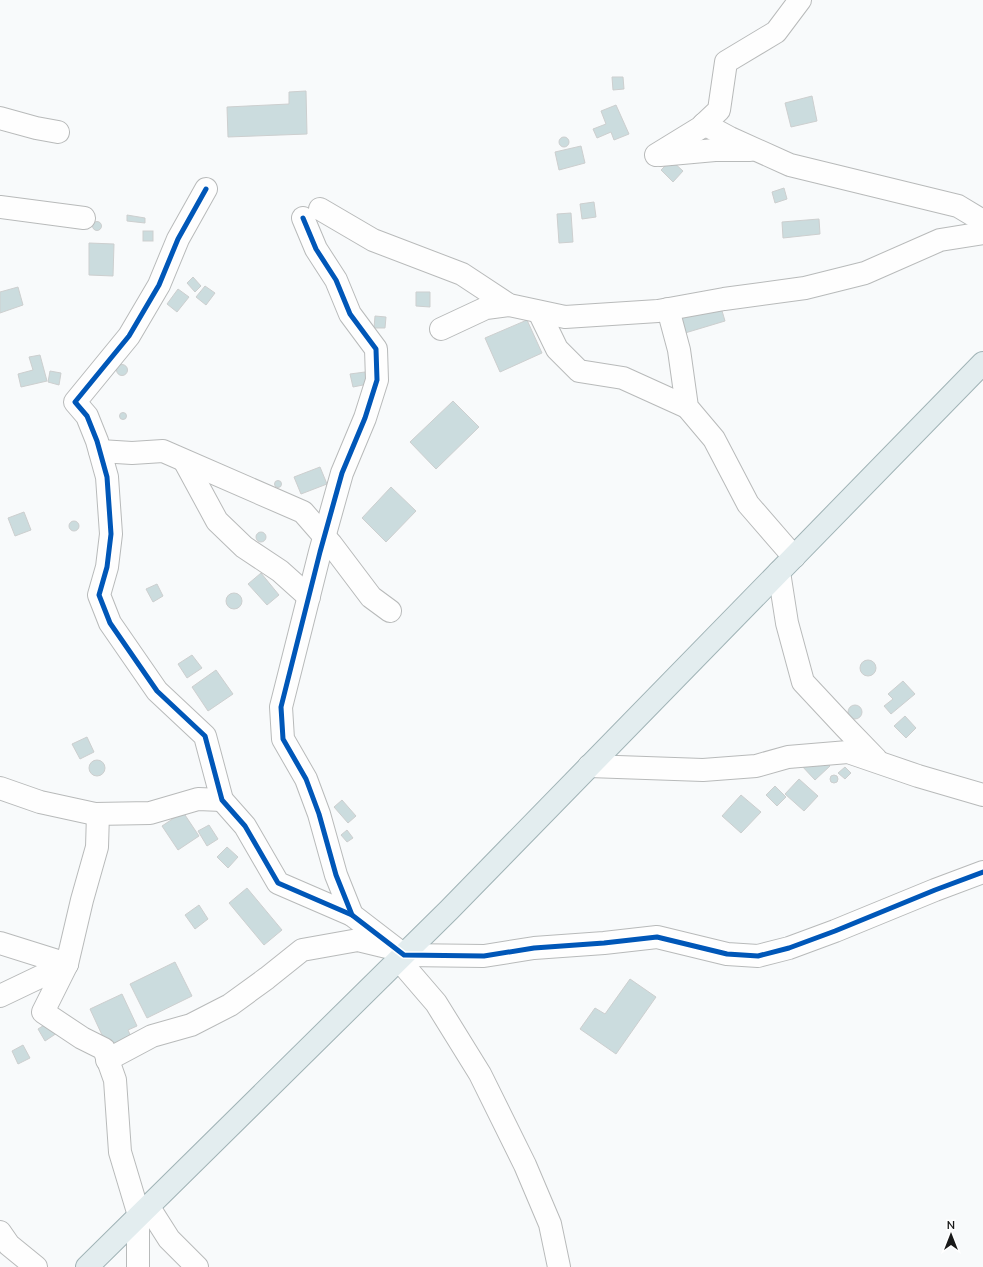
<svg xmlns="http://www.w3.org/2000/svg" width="983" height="1267" font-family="Mulish,sans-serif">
	<rect width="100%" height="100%" fill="#f8fafb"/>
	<g fill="#cbdcde" stroke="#cdcfcf">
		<path d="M612,77h11l1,12 -11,1z"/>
		<path d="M306,91l1,43 -79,3 -1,-30 62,-3v-12z"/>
		<path d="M812,96l5,25 -26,6 -6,-24z"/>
		<path d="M616,105l13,29 -15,6 -3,-8 -14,6 -4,-9 13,-5 -5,-13z"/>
		<circle cx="564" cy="142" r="5"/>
		<path d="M581,146l4,17 -26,7 -4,-18z"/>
		<path d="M671,160l12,11 -10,11 -12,-12z"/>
		<path d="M784,188l3,11 -12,4 -3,-11z"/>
		<path d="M594,202l2,15 -14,2 -2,-15z"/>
		<path d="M571,213l2,29 -14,1 -2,-29z"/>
		<path d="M127,215l18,3v5l-18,-2z"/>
		<path d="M819,219l1,15 -37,4 -1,-16z"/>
		<circle cx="97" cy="226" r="4.5"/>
		<rect x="143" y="231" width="10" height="10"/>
		<path d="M89,243l25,1 -1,32 -24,-1z"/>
		<path d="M193,277l8,9 -6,6 -8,-9z"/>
		<path d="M205,286l10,7 -9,12 -10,-8z"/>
		<path d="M18,287l5,18 -23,8v-21z"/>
		<path d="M178,289l11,8 -12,15 -10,-8z"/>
		<path d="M416,292h14v15l-14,-1z"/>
		<path d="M720,304l5,17 -40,12 -5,-17z"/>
		<path d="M375,316l11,1 -1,11h-11z"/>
		<path d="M527,320l15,33 -42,19 -15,-34z"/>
		<path d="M40,355l7,26 -26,6 -3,-13 15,-4 -4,-13z"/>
		<circle cx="122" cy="370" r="5.5"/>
		<path d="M50,371l11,2 -2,12 -11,-3z"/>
		<path d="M365,372l3,12 -15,3 -3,-13z"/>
		<path d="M453,401l26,26 -43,42 -26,-27z"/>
		<circle cx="123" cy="416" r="3.5"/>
		<path d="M320,467l7,17 -26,10 -7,-17z"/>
		<circle cx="278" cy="484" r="3.5"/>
		<path d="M391,487l25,24 -30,31 -24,-24z"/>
		<path d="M24,512l7,18 -16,6 -7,-18z"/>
		<circle cx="74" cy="526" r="5"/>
		<circle cx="261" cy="537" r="5"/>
		<path d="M261,573l18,22 -12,10 -19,-21z"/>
		<path d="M157,584l6,12 -10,6 -7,-13z"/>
		<circle cx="234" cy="601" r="8"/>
		<path d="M192,655l10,13 -15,10 -9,-14z"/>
		<circle cx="868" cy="668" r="8"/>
		<path d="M216,670l17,24 -25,17 -16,-24z"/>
		<path d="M903,681l12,13 -24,20 -7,-8 9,-7 -5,-5z"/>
		<circle cx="855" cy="712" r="7"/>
		<path d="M905,716l11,12 -10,10 -12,-12z"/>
		<path d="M87,737l7,15 -14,7 -8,-15z"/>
		<path d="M816,751l14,15 -15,14 -14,-15z"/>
		<circle cx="97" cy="768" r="8"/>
		<path d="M845,767l6,6 -6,6 -7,-6z"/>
		<circle cx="834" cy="779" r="4"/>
		<path d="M799,779l19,17 -14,15 -19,-17z"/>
		<path d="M775,786l11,11 -9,9 -11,-11z"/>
		<path d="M741,795l20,17 -20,21 -19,-17z"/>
		<path d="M342,800l14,16 -8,7 -14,-16z"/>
		<path d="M183,812l16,24 -21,14 -16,-24z"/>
		<path d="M209,825l9,14 -11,7 -9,-15z"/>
		<path d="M347,830l6,8 -6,4 -6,-7z"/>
		<path d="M227,847l11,10 -10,11 -11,-11z"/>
		<path d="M247,888l35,42 -18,15 -35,-42z"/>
		<path d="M199,905l9,14 -13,10 -10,-14z"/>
		<path d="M175,962l17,34 -45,22 -17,-34z"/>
		<path d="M630,979l26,18 -40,57 -36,-25 15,-21 10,6z"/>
		<path d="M122,994l15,32 -9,4 4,9 -23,11 -19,-41z"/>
		<path d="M49,1022l8,11 -12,8 -7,-12z"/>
		<path d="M23,1045l7,13 -12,6 -6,-13z"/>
	</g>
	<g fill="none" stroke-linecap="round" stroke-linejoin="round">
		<defs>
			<g id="minor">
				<path d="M0,118l36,10 22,4"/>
				<path d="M704,124l26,14 60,27 168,41 25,15"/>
				<path d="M656,155l44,-27 19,-18 7,-48 50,-30 24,-32"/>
				<path d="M660,155l55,-5h35"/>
				<path d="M206,189l-28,50 -19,46 -30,51 -54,66 12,14 10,25 10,36 4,57 -4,33 -8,28 11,28 47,68 48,45 17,64 23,26 33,57 74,32"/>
				<path d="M0,207l84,11"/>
				<path d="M320,209l53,31 89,34 47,31 56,12 93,-6 66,-12 81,-11 60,-15 75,-33 43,-7"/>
				<path d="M303,218l13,31 20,31 14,34 26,35 1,31 -12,38 -23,55 -22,79 -39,155 2,32 23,40 13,35 17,61 16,40 52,40 80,1 50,-8 70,-5 53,-6 70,17 31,2 31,-8 46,-17 100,-41 48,-18"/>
				<path d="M668,309l11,41 8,57 27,32 34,65 46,53"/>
				<path d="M539,312l18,37 22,22 44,7 64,29"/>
				<path d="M441,329l45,-21 23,-3"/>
				<path d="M100,451l32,2 31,-2 140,61 28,32 40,53 19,14"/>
				<path d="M185,462l32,59 27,26 36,24 29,26"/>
				<path d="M779,572l8,51 16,59 42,45 31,32"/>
				<path d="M589,766l114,4 53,-4 32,-9 60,-5 70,24 65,19"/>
				<path d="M0,788l40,14 55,12 55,-1 48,-14 24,1"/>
				<path d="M98,814l-1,33 -15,53 -15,64 -24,48 39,26 22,11 11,31 5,72 18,60v55"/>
				<path d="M0,943l67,21"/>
				<path d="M399,960l37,43 44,71 45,91 25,59 9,43"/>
				<path d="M0,996l67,-32"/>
				<path d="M107,1060l45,-24 39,-11 39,-20 37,-27 35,-28 56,-10 29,7"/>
				<path d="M148,1206l21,33 28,28"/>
				<path d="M0,1232l9,13 27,22"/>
			</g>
			<path id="major" d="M87,1267l362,-357 534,-547"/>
		</defs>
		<use href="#minor" stroke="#b8baba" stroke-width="24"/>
		<use href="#major" stroke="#a0b3b6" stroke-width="24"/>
		<use href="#minor" stroke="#fefefe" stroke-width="22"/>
		<use href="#major" stroke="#e3edef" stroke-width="22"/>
		<defs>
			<g id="cycleway">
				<path d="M206,189l-28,50 -19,46 -30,51 -54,66 12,14 10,25 10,36 4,57 -4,33 -8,28 11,28 47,68 48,45 17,64 23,26 33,57 74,32"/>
				<path d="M303,218l13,31 20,31 14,34 26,35 1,31 -12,38 -23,55 -22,79 -39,155 2,32 23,40 13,35 17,61 16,40 52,40 80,1 50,-8 70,-5 53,-6 70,17 31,2 31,-8 46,-17 100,-41 48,-18"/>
			</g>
		</defs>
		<use href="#cycleway" stroke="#fff" stroke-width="8"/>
		<use href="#cycleway" stroke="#0057b8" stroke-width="5"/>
	</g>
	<g transform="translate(951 1235)" stroke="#ffffff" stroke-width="3" paint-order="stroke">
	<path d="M0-3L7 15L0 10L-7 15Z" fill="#181919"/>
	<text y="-6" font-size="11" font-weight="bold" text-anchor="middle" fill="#181919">N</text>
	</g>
</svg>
